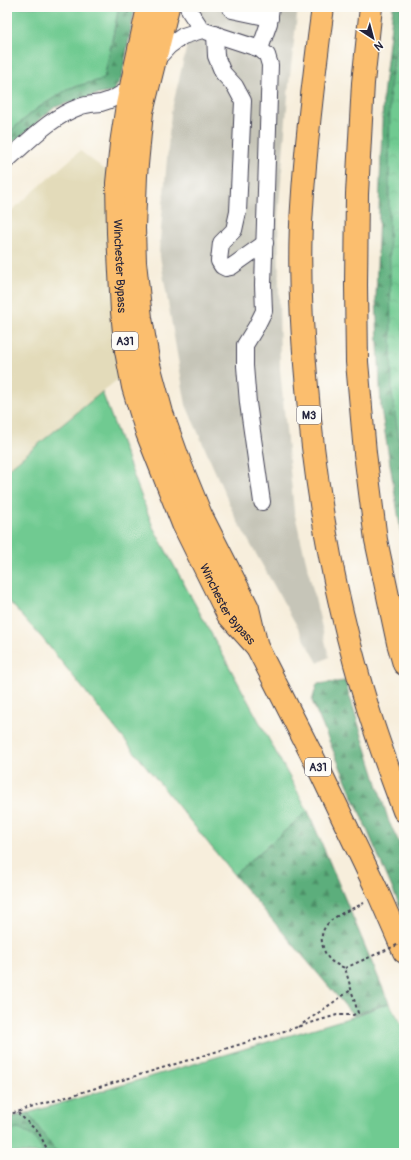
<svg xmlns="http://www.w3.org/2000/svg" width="411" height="1160" font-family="Pangolin,sans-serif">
	<defs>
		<pattern id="forest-firs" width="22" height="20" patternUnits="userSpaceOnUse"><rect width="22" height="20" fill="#5cae7b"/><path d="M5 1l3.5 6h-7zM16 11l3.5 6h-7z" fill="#4c8d66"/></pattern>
		<pattern id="park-crowns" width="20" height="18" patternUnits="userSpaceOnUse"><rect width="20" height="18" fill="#70ca91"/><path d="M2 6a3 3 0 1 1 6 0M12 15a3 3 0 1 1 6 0" fill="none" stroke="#61ad7e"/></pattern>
	</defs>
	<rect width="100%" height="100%" fill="#fdfcf7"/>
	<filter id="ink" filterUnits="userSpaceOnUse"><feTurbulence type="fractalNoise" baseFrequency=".025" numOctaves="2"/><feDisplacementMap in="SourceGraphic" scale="8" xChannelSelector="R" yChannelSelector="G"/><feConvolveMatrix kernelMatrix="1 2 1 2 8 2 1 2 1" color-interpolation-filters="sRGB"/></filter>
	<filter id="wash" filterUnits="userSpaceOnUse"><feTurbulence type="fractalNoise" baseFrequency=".012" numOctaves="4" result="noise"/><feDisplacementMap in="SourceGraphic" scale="16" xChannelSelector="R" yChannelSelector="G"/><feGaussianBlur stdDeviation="0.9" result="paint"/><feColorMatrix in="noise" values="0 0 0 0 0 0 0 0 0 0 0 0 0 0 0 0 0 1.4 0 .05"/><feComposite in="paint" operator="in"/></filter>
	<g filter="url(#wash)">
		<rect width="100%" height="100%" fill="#f7eedc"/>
		<path fill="#e3dbba" d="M80,151l32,24 6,204 -111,91v-257l3,-1z"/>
		<path fill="#c6c5b8" d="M196,7h102l-9,77 -11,132 2,153 14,142 35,146 -11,6 -83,-146 -49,-112 -27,-154 12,-138z"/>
		<g fill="#70ca91" stroke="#497666">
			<path d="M7,7h112l-15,72 -34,9 -32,20 -31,26z"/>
			<path d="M102,392l51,135 155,284 -74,64 -191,-236 -36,-40v-129z"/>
			<path d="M389,1003l15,25v125h-397v-35l21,-5 324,-96z"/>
		</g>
		<g fill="url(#forest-firs)" stroke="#3f685b">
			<path d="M119,7h16l-13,70 -9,15 -18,3 -40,12 -48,41v-14l31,-26 32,-20 34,-9z"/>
			<path d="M393,7h11v544l-23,-143 -5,-110 7,-202z"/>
			<path d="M345,681l44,141 15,30v64l-92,-215 5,-17z"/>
			<path d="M308,811l81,192 -36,12 -119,-140z"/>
			<path d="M28,1113l29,40h-13l-10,-16 -15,-8 -12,2v-13z"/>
		</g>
		<path fill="url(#park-crowns)" stroke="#497666" d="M402,7h2v464l-12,-77 -3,-186 1,-120z"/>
	</g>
	<g filter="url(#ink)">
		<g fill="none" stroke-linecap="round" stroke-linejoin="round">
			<defs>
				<g id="minor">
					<path d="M188,7l2,5 12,18"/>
					<path d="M230,7l2,3 38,8"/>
					<path d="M215,34l1,22 7,17 12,13 8,15 -5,111 -4,18 -13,13 -2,18 3,5 4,2 5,-1 34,-24"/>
					<path d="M260,49l9,-26 2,-16"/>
					<path d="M156,60l13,-14 14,-10 19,-6 58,19 7,6 3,10 -7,220 1,26 -8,16 -11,18v21l3,37 14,99"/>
					<path d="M7,160c22,-19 44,-43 72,-53 7,-3 15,-3 22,-4 12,-3 20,-8 30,-16"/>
				</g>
				<g id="highway">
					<path id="s1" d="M148,7l-21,98 -6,39 -4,39 1,50 4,79 4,39 7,36 14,46 36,91 45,91 28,31"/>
					<path d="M168,7l-26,105 -6,63 -2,53 1,34 6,56 8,47 13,48 19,53 20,49 47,93 9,39 62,122 57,119 28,64"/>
					<path d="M323,7c-9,67 -17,133 -21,200 -4,56 -1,113 4,169 9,115 29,228 64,339 10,32 22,64 34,96"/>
					<path d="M371,7l-8,76 -6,111 -1,91 1,77 8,91 11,87 22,103 6,21"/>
				</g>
			</defs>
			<use href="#minor" stroke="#424153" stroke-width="18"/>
			<use href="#highway" stroke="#424153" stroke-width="24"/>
			<g stroke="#424153" stroke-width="2" stroke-dasharray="3 3" stroke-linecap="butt">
				<path d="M116,7l13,5"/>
				<path d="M298,1027l53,-37"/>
				<path d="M18,1113l21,20 10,20"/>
				<path d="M7,1115l330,-100h16l5,-2 -13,-45c-12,-5 -16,-6 -21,-18 -11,-29 20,-37 40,-47"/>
			</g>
			<use href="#minor" stroke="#fff" stroke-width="16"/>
			<use href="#highway" stroke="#fbbe6e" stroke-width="22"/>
			<path stroke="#424153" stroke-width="2" stroke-dasharray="3 3" stroke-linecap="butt" d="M345,968l59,-26"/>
		</g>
	</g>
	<g text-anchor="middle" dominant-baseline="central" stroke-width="3" stroke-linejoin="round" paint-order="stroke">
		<g fill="#fdfcf7" stroke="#646373" stroke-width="1">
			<rect x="112" y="332" width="26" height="18" rx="3"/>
			<rect x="297" y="406" width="24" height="18" rx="3"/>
			<rect x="305" y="758" width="26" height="18" rx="3"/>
		</g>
		<g font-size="11" font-weight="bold" fill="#22223b">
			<text x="125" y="341">A31</text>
			<text x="309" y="415">M3</text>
			<text x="318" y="767">A31</text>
		</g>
		<g font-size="12" fill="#22223b" stroke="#fdfcf7">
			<text stroke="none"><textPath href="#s1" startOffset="262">Winchester Bypass</textPath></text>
			<text stroke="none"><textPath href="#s1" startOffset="622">Winchester Bypass</textPath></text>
		</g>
	</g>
	<rect width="411" height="1160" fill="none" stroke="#fdfcf7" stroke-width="24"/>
	<g transform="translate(373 38) rotate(144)" stroke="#fdfcf7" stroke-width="3" paint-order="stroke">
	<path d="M0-3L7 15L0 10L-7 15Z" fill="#22223b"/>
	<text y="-6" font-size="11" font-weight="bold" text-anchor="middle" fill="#22223b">N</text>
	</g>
</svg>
